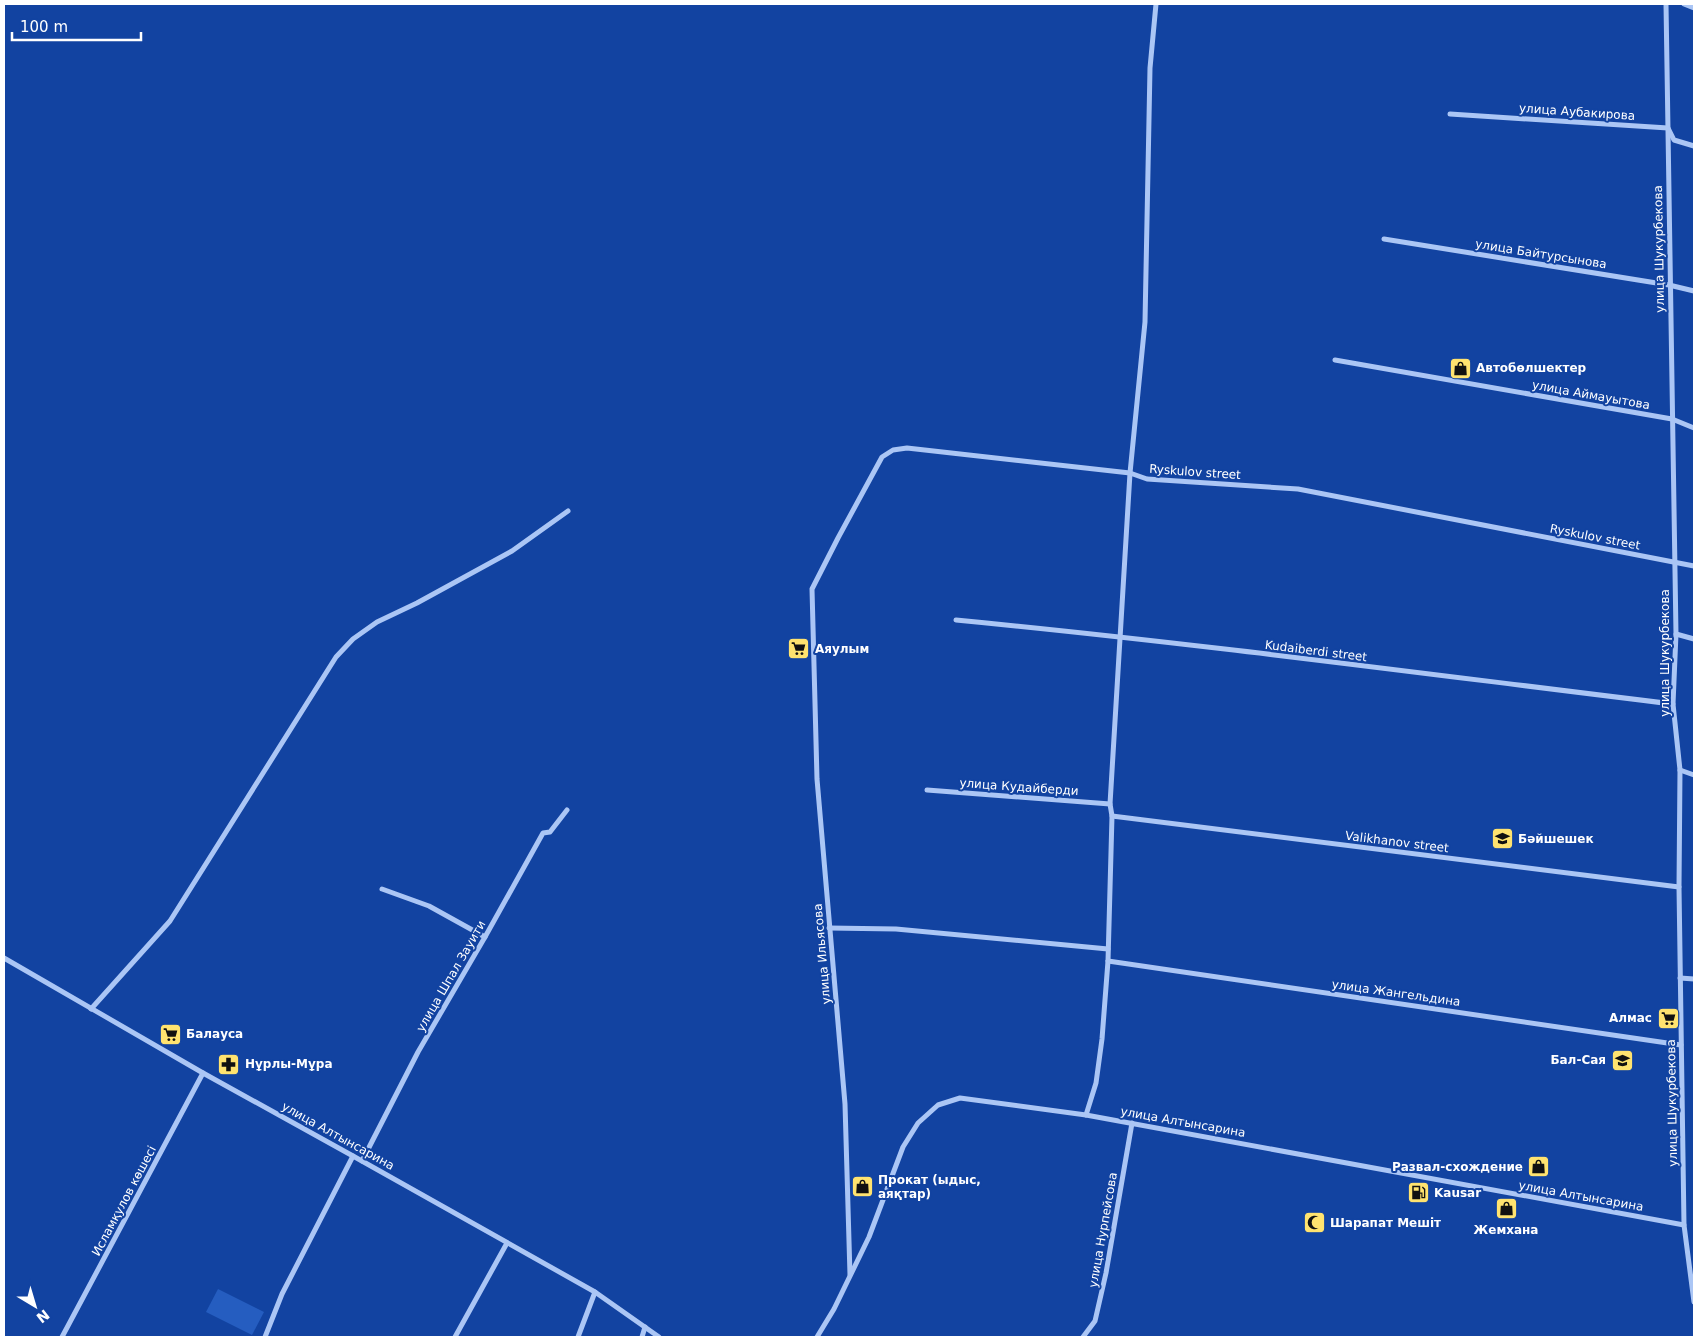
<svg xmlns="http://www.w3.org/2000/svg" width="1698" height="1341" font-family="'DejaVu Sans',sans-serif">
	<rect width="100%" height="100%" fill="#1243a1"/>
	<path fill="#255dc0" d="M218,1289l46,23 -12,23 -46,-23z"/>
	<g fill="none" stroke-linecap="round" stroke-linejoin="round">
		<g stroke="#abc6f5" stroke-width="5">
			<path d="M1666,4l10,630 -3,70 7,66 -1,117 5,338 10,77"/>
			<path d="M1684,4l10,4"/>
			<path d="M1450,114l218,14 6,12 20,6"/>
			<path d="M1384,239l285,46 25,6"/>
			<path d="M1335,360l337,59 22,9"/>
			<path d="M956,620c239,23 478,55 717,84"/>
			<path d="M1676,634l18,5"/>
			<path d="M1680,770l14,5"/>
			<path d="M927,790l183,14"/>
			<path d="M1112,816l567,71"/>
			<path d="M382,889l47,17 56,31"/>
			<path d="M829,928l67,1 212,20"/>
			<path d="M4,958l199,115 150,83 242,136 64,45"/>
			<path d="M1108,961l573,84"/>
			<path d="M1680,978l14,1"/>
			<path d="M91,1009l79,-88 166,-264 17,-18 24,-17 40,-19 95,-52 56,-40"/>
			<path d="M1086,1115l10,-32 6,-44 6,-78 4,-145 -2,-12 20,-331 15,-151 5,-254 6,-64"/>
			<path d="M362,1161l56,-109 67,-115 58,-104 7,-1 17,-22"/>
			<path d="M850,1275l-5,-171 -28,-325 -5,-190 26,-51 44,-81 11,-7 14,-2 223,25 17,6 151,10 396,77"/>
			<path d="M62,1337l141,-264"/>
			<path d="M265,1337l17,-43 71,-138"/>
			<path d="M455,1337l52,-94"/>
			<path d="M578,1337l17,-45"/>
			<path d="M642,1337l3,-10"/>
			<path d="M817,1337l17,-28 35,-72 34,-90 15,-24 20,-18 22,-7 126,17 598,110"/>
			<path d="M1083,1337l12,-16 11,-48 26,-150"/>
		</g>
	</g>
	<defs>
		<symbol id="shop-square" viewBox="-11 -11 22 22"><rect x="-9" y="-9" width="18" height="18" rx="4" fill="#ffe36f" stroke="#1243a1"/><path d="M-5-2.5h2.3a2.7 3.5 0 0 1 5.4 0H5L5.5 6h-11ZM-1.5-2.5h3a1.5 2.3 0 0 0-3 0Z" fill="#111"/></symbol>
		<symbol id="supermarket-square" viewBox="-11 -11 22 22"><rect x="-9" y="-9" width="18" height="18" rx="4" fill="#ffe36f" stroke="#1243a1"/><path d="M-6-5.5h2.5l.6 2H6L4.5 2H-2.5L-4.4-4H-6ZM-1.5 3.2a1.3 1.3 0 1 0 .1 0ZM3 3.2a1.3 1.3 0 1 0 .1 0Z" fill="#111"/></symbol>
		<symbol id="school-square" viewBox="-11 -11 22 22"><rect x="-9" y="-9" width="18" height="18" rx="4" fill="#ffe36f" stroke="#1243a1"/><path d="M0-5L7-2L0 1L-7-2ZM-4 1L0 2.5L4 1V4Q0 6-4 4Z" fill="#111"/></symbol>
		<symbol id="pharmacy-square" viewBox="-11 -11 22 22"><rect x="-9" y="-9" width="18" height="18" rx="4" fill="#ffe36f" stroke="#1243a1"/><path d="M-2-6h4v4h4v4h-4v4h-4v-4h-4v-4h4Z" fill="#111"/></symbol>
		<symbol id="fuel-square" viewBox="-11 -11 22 22"><rect x="-9" y="-9" width="18" height="18" rx="4" fill="#ffe36f" stroke="#1243a1"/><path d="M-5.5-6h7V0h2V4h1.3V-2.5L3-4.5l.8-.8L6-3V5H2.5V1h-1V6h-7ZM-4.2-4.7v3.2H.2V-4.7Z" fill="#111"/></symbol>
		<symbol id="mosque-square" viewBox="-11 -11 22 22"><rect x="-9" y="-9" width="18" height="18" rx="4" fill="#ffe36f" stroke="#1243a1"/><path d="M3.5-4.9A6 6 0 1 0 3.5 4.9A5 5 0 1 1 3.5-4.9Z" fill="#111"/></symbol>
	</defs>
	<g fill-rule="evenodd">
		<use href="#shop-square" x="1448" y="356" width="25" height="25"/>
		<use href="#supermarket-square" x="786" y="636" width="25" height="25"/>
		<use href="#school-square" x="1490" y="826" width="25" height="25"/>
		<use href="#supermarket-square" x="1656" y="1006" width="25" height="25"/>
		<use href="#supermarket-square" x="158" y="1022" width="25" height="25"/>
		<use href="#school-square" x="1610" y="1048" width="25" height="25"/>
		<use href="#pharmacy-square" x="216" y="1052" width="25" height="25"/>
		<use href="#shop-square" x="1526" y="1154" width="25" height="25"/>
		<use href="#shop-square" x="850" y="1174" width="25" height="25"/>
		<use href="#fuel-square" x="1406" y="1180" width="25" height="25"/>
		<use href="#shop-square" x="1494" y="1196" width="25" height="25"/>
		<use href="#mosque-square" x="1302" y="1210" width="25" height="25"/>
	</g>
	<g text-anchor="middle" dominant-baseline="central" stroke-width="4" stroke-linejoin="round" paint-order="stroke">
		<g font-size="12" fill="#fff" stroke="#1243a1">
			<text transform="translate(1577 112) rotate(4)">улица Аубакирова</text>
			<text transform="translate(1659 249) rotate(-91)">улица Шукурбекова</text>
			<text transform="translate(1541 254) rotate(9)">улица Байтурсынова</text>
			<text transform="translate(1591 395) rotate(10)">улица Аймауытова</text>
			<text transform="translate(1195 472) rotate(4)">Ryskulov street</text>
			<text transform="translate(1595 537) rotate(11)">Ryskulov street</text>
			<text transform="translate(1316 651) rotate(7)">Kudaiberdi street</text>
			<text transform="translate(1665 653) rotate(-90)">улица Шукурбекова</text>
			<text transform="translate(1019 787) rotate(4)">улица Кудайберди</text>
			<text transform="translate(1397 842) rotate(7)">Valikhanov street</text>
			<text transform="translate(822 954) rotate(-95)">улица Ильясова</text>
			<text transform="translate(451 976) rotate(-60)">улица Шпал Зауити</text>
			<text transform="translate(1396 993) rotate(8)">улица Жангельдина</text>
			<text transform="translate(1672 1103) rotate(-91)">улица Шукурбекова</text>
			<text transform="translate(1183 1122) rotate(10)">улица Алтынсарина</text>
			<text transform="translate(338 1136) rotate(29)">улица Алтынсарина</text>
			<text transform="translate(1581 1196) rotate(10)">улица Алтынсарина</text>
			<text transform="translate(124 1201) rotate(-62)">Исламқулов көшесі</text>
			<text transform="translate(1103 1230) rotate(-80)">улица Нурпейсова</text>
		</g>
		<g font-size="12" font-weight="bold" fill="#fff" stroke="#1243a1" text-anchor="start">
			<text x="1476" y="368">Автобөлшектер</text>
			<text x="815" y="649">Аяулым</text>
			<text x="1518" y="839">Бәйшешек</text>
			<text x="1652" y="1018" text-anchor="end">Алмас</text>
			<text x="186" y="1034">Балауса</text>
			<text x="1606" y="1060" text-anchor="end">Бал-Сая</text>
			<text x="245" y="1064">Нұрлы-Мұра</text>
			<text x="1523" y="1167" text-anchor="end">Развал-схождение</text>
			<text x="878" y="1180">Прокат (ыдыс,<tspan x="878" dy="14">аяқтар)</tspan></text>
			<text x="1434" y="1193">Kausar</text>
			<text x="1330" y="1223">Шарапат Мешіт</text>
			<text x="1506" y="1230" text-anchor="middle">Жемхана</text>
		</g>
	</g>
	<rect width="1698" height="1341" fill="none" stroke="#ffffff" stroke-width="10"/>
	<g transform="translate(35 1306) rotate(142)" stroke="#1243a1" stroke-width="4" paint-order="stroke">
	<path d="M0-4L9 19L0 12L-9 19Z" fill="#ffffff"/>
	<text y="-8" font-size="14" font-weight="bold" text-anchor="middle" fill="#ffffff">N</text>
	</g>
	<path d="M12 32v8h129v-8" fill="none" stroke="#ffffff" stroke-width="2.5"/>
	<text x="20" y="32" font-size="15" fill="#ffffff" stroke="#1243a1" stroke-width="4" paint-order="stroke">100 m</text>
</svg>
